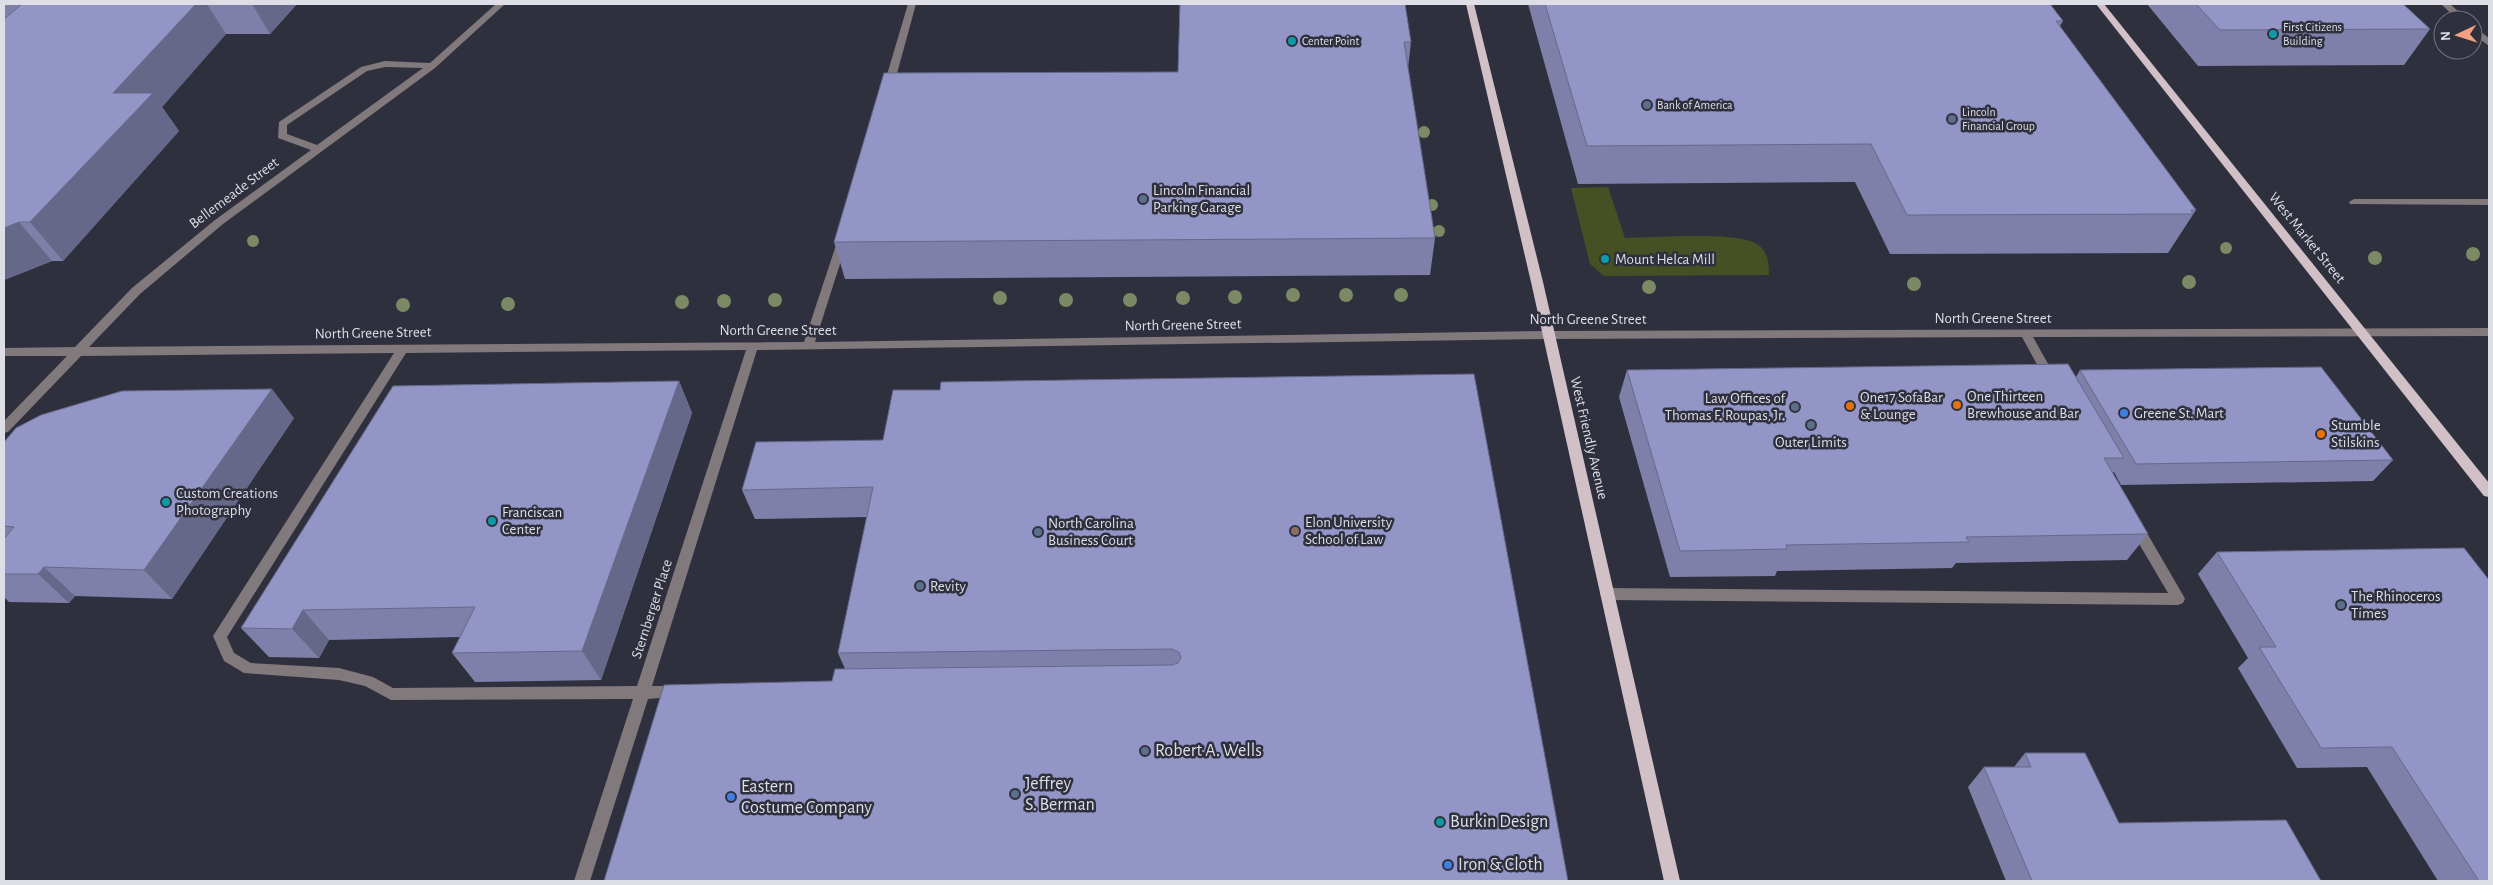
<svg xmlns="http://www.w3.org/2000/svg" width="2493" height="885" font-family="'Alegreya Sans',sans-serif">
	<rect width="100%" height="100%" fill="#2f303d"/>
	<path fill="#455124" d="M1608,187l17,51c30,0 109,-7 132,6 11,7 12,19 12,31l-165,1 -14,-12 -19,-76z"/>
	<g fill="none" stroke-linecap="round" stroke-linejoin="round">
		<g fill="#81797c" fill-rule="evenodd">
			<path d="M496,4h9l-70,64 -212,156 -83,70 -51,53 715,-5 34,-103 5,-3 5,3 -33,103 734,-11 940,-3v8l-456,1 23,41 -6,4 -4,-1 -24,-44 -473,2 -792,11 -105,336h26l5,2 2,4 -2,4 -35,3 -58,182h-16l59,-182 -242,1 -26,-14 -26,-6 -95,-7 -20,-12 -11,-25 181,-283 -313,3 -73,76 -4,1v-12l63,-65h-63v-8l71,-1 57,-59 83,-68 96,-70 -33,-12 1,-16 82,-55 24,-6 45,2zM385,67l38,1 -106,77 -30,-11v-9l80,-54zM746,350l-109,336 -244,2 -20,-11 -34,-9 -88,-5 -17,-10 -7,-16 179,-284z"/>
			<path d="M908,4h8l-23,84 -5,3 -5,-3z"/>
			<path d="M2441,4h9l18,16h-10z"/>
			<path d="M2473,26l16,12v8l-16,-12z"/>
			<path d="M2354,199h135v6l-139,-1 -1,-2z"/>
			<path d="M2135,520l5,1 43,74 2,4 -2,4 -5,2 -571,-5 -5,-2 -2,-4 2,-4 5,-2 561,5 -40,-68 2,-4z"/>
		</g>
		<g fill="#d1c1c7" fill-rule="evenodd">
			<path d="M1466,4h8l69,278 137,599h-16l-133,-599z"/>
			<path d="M2096,4h8l385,479v14l-5,-1z"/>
		</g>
	</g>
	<g fill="#7c8965">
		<circle cx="1424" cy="132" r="6"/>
		<circle cx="1432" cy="205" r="6"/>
		<circle cx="1439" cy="231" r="6"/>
		<circle cx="253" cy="241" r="6"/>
		<circle cx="2226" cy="248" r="6"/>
		<circle cx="2473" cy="254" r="7"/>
		<circle cx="2375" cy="258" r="7"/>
		<circle cx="2189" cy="282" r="7"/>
		<circle cx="1914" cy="284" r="7"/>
		<circle cx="1649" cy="287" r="7"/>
		<circle cx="1293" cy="295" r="7"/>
		<circle cx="1346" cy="295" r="7"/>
		<circle cx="1401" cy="295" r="7"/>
		<circle cx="1235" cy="297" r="7"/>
		<circle cx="1000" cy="298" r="7"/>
		<circle cx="1183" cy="298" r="7"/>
		<circle cx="775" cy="300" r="7"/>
		<circle cx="1066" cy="300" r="7"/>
		<circle cx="1130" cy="300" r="7"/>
		<circle cx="724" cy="301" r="7"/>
		<circle cx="682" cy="302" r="7"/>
		<circle cx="508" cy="304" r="7"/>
		<circle cx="403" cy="305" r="7"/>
	</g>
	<g fill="#7e80a9">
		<path d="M4,4h293l-27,30h-44l-64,73 17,24 -116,130h-11l-48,19z"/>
		<path d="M1180,4l231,38 -3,26 27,170 -5,37 -585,4 -11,-37 344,-170z"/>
		<path d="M1528,4h522l13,17 -3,5 136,184 -28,43 -278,1 -35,-72 -277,2z"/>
		<path d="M2147,4h256l27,25 -26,36 -206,1z"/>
		<path d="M1627,370l449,7 4,-7 313,90 -20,21 -252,4 -7,-13 -1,1 35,61 -21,26 -171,3 -4,5 -175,3 -2,5 -105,1 -51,-180z"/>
		<path d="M679,381l13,32 -91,267 -126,2 -23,-29 8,-16 -131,3 -10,18 -50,-1 -28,-29z"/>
		<path d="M294,418l-122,181 -97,-3 -6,7 -60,-1 -5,-5v-155z"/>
		<path d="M883,440l685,441 -736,-200 13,-12 -7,-16 29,-136 -112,2 -13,-29z"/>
		<path d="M2217,552l272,28v301h-51l-71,-114 -70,1 -59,-100 10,-10 -50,-84z"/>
		<path d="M2025,753l94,70 202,58h-315l-38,-94 16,-20h30z"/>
	</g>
	<g fill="#66688a">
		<path d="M196,4h11l19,30 -64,73 17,24 -116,130 -33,-39 83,-129z"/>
		<path d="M252,4h45l-27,30z"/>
		<path d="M19,222l33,39 -48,19v-52z"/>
		<path d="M679,381l13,32 -91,267 -19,-29z"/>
		<path d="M272,389l22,29 -122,181 -28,-29z"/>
		<path d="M44,567l31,29 -6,7 -31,-29z"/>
		<path d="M303,610l26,30 -10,18 -27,-29z"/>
	</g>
	<g fill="#9295c5" stroke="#66688a">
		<path d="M22,4h174l-83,89h40l-123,129h-11l-15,6v-209z"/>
		<path d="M1180,4h225l6,38h-7l31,196 -601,4 50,-169 294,-1z"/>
		<path d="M1545,4h505l13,17h-7l140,189h-5l2,4 -286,1 -36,-71 -284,2z"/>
		<path d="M2196,4h207l27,25 -210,1z"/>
		<path d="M2068,364l56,94h-20l44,76 -182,3 3,5 -183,3 1,4 -107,2 -53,-181z"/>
		<path d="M2321,367l72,93 -257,4 -56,-94z"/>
		<path d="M1474,374l94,507h-964l60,-196 168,-4 3,-12 337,-4 6,-2 3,-5 -2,-6 -7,-3 -334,4 35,-166 -131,3 14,-48 127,-2 10,-50h47l1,-8z"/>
		<path d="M679,381l-97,270 -130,2 23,-46 -172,3 -11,19 -51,-1 152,-242z"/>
		<path d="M272,389l-128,181 -100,-3 -6,7h-34v-35l10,-12 -10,-1v-84l12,-14 25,-13 81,-24z"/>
		<path d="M2464,548l25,32v301h-10l-87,-134 -71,1 -62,-101h17l-59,-95z"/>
		<path d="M2025,753h60l34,70 167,-3 35,61h-289l-48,-114h47z"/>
	</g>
	<g fill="#0f9aa8" stroke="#2f303d" stroke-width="2">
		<circle cx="2273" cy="34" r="5"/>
		<circle cx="1292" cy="41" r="5"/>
		<circle cx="1605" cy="259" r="5"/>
		<circle cx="166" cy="502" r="5"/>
		<circle cx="492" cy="521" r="5"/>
		<circle cx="1440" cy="822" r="5"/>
	</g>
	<g fill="#5c6f8a" stroke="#2f303d" stroke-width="2">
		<circle cx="1647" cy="105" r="5"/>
		<circle cx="1952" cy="119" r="5"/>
		<circle cx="1143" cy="199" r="5"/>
		<circle cx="1795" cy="407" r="5"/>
		<circle cx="1811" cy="425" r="5"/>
		<circle cx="1038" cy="532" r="5"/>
		<circle cx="920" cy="586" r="5"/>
		<circle cx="2341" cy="605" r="5"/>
		<circle cx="1145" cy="751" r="5"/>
		<circle cx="1015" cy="794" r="5"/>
	</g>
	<g fill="#e8710a" stroke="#2f303d" stroke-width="2">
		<circle cx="1957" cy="405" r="5"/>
		<circle cx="1850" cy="406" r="5"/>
		<circle cx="2321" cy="434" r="5"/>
	</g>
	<g fill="#3f7fe0" stroke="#2f303d" stroke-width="2">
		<circle cx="2124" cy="413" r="5"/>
		<circle cx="731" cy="797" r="5"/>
		<circle cx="1448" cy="865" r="5"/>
	</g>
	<circle fill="#8d6e63" stroke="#2f303d" stroke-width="2" cx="1295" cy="531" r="5"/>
	<g text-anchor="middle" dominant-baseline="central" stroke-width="5" stroke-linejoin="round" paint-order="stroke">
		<g font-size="12" fill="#dddee6" stroke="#2f303d" text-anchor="start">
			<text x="2283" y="27">First Citizens<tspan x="2283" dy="14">Building</tspan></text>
			<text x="1302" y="41">Center Point</text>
			<text x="1657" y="105">Bank of America</text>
			<text x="1962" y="112">Lincoln<tspan x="1962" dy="14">Financial Group</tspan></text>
		</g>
		<g font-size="15" fill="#dddee6" stroke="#2f303d" text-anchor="start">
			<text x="1153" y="190">Lincoln Financial<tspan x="1153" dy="17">Parking Garage</tspan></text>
			<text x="1615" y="259">Mount Helca Mill</text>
			<text x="1967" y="396">One Thirteen<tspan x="1967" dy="17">Brewhouse and Bar</tspan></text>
			<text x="1860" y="397">One17 SofaBar<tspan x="1860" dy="17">&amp; Lounge</tspan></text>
			<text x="1785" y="398" text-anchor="end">Law Offices of<tspan x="1785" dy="17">Thomas F. Roupas, Jr.</tspan></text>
			<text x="2134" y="413">Greene St. Mart</text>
			<text x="2331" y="425">Stumble<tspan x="2331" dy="17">Stilskins</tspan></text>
			<text x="1811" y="442" text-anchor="middle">Outer Limits</text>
			<text x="176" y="493">Custom Creations<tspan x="176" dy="17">Photography</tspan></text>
			<text x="502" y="512">Franciscan<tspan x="502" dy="17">Center</tspan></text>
			<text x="1305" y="522">Elon University<tspan x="1305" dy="17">School of Law</tspan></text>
			<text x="1048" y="523">North Carolina<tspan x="1048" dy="17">Business Court</tspan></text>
			<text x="930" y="586">Revity</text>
			<text x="2351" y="596">The Rhinoceros<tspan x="2351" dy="17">Times</tspan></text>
		</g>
		<g font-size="15" fill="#dddee6" stroke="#2f303d">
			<text transform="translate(234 193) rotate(-37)">Bellemeade Street</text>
			<text transform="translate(2307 238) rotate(51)">West Market Street</text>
			<text x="1993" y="318">North Greene Street</text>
			<text x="1588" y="319">North Greene Street</text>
			<text transform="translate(1183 325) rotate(-1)">North Greene Street</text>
			<text x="778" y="330">North Greene Street</text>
			<text transform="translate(373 333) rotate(-1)">North Greene Street</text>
			<text transform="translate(1589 438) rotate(77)">West Friendly Avenue</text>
			<text transform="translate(652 609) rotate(-72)">Sternberger Place</text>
		</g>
		<g font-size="18" fill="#dddee6" stroke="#2f303d" text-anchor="start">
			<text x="1155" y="751">Robert A. Wells</text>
			<text x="1025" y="784">Jeffrey<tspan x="1025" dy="21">S. Berman</tspan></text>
			<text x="741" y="787">Eastern<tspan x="741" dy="21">Costume Company</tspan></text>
			<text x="1450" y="822">Burkin Design</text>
			<text x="1458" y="865">Iron &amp; Cloth</text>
		</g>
	</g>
	<rect width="2493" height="885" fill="none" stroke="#dddee6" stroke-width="10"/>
	<g transform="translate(2458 35) rotate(266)"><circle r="24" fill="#2f303d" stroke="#757681"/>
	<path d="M0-4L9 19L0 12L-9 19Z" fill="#f3a082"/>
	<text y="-8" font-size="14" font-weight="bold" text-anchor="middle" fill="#dddee6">N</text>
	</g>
</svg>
